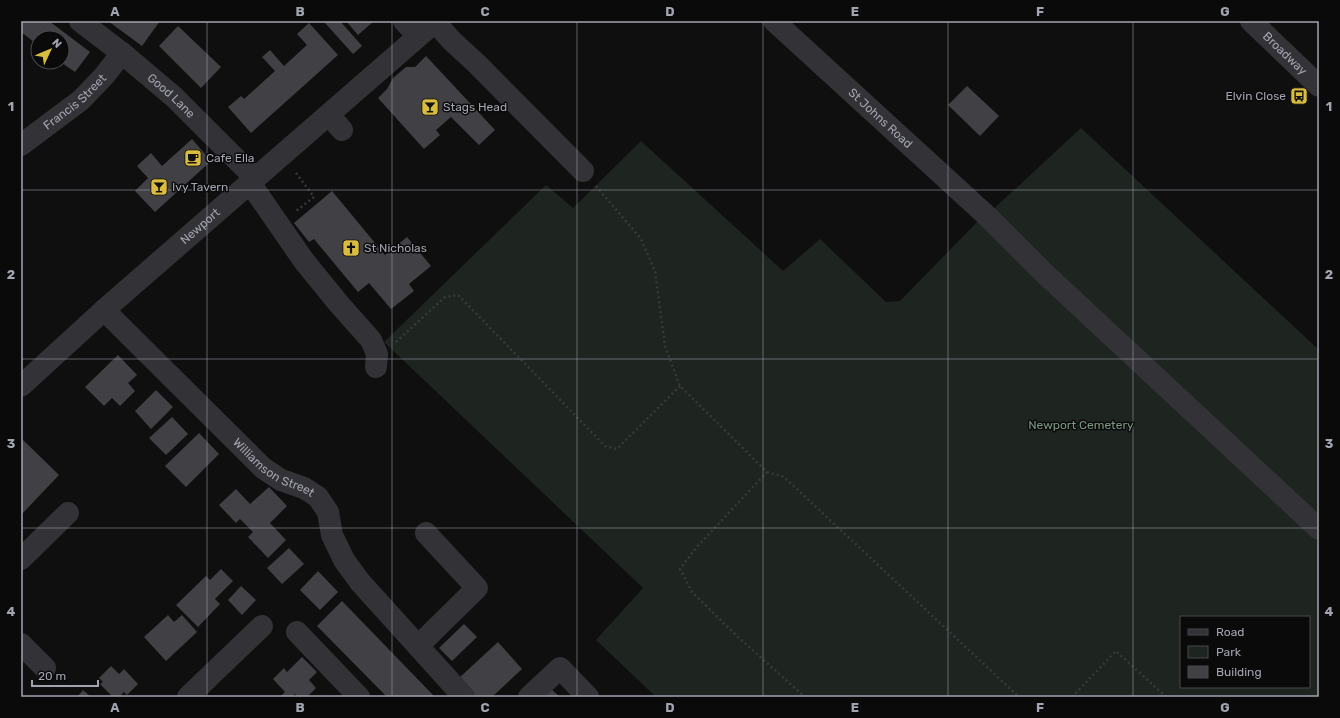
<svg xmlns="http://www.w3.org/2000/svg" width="1340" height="718" font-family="Rubik,sans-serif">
	<rect width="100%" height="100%" fill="#0f0f10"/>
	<path fill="#1e241f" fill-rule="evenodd" d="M1081,128l238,222v347h-663l-60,-57 47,-52 -259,-246 162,-157 27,23 68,-67 142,130 37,-32 66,63 14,-1 80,-82 7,-4zM1181,617h128v70h-128z"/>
	<g fill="#414145">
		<path d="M21,21h28l41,31 -15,20 -13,-9v-25h-24v7l-17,-13z"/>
		<path d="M108,21h52l-18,25z"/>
		<path d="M328,21h12l22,25 -9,8 -28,-31z"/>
		<path d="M346,21h28l-16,14z"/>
		<path d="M309,23l29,32 -87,78 -23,-26 13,-11 3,3 31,-28 -13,-14 8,-7 14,16 23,-21 -10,-11z"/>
		<path d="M178,26l43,41 -20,21 -42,-42z"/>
		<path d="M426,56l69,74 -16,15 -28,-28 -15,13 4,5 -16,14 -46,-51 9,-9 6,-11 13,-11h9z"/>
		<path d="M967,86l32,30 -19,20 -32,-31z"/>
		<path d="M192,139l19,22 -56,51 -20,-21 13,-13 -11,-12 14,-13 11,13z"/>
		<path d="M332,191l53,64 22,-18 24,29 -22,18 5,7 -23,18 -22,-26 -11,9 -44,-53 -5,3 -15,-19z"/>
		<path d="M118,355l19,20 -9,8 7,8 -15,15 -8,-8 -8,8 -19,-19z"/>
		<path d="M156,390l17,17 -22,22 -16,-18z"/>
		<path d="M172,417l16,17 -22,21 -17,-17z"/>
		<path d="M199,433l20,21 -33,33 -21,-21z"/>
		<path d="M21,438l38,37 -38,40z"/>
		<path d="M269,487l18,19 -17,17 16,17 -18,18 -20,-21 5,-5 -13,-13 -4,4 -17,-18 17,-16 14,15z"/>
		<path d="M289,548l15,16 -22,20 -15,-16z"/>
		<path d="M221,569l12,12 -18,18 5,5 -22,23 -22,-22 30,-29 4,4z"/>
		<path d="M318,571l20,21 -18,18 -20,-20z"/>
		<path d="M241,586l15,14 -14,15 -14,-15z"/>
		<path d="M342,601l91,94 -1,2h-45l-70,-71z"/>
		<path d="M168,615l6,7 8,-7 15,17 -31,29 -22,-24z"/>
		<path d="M464,624l13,13 -25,24 -13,-13z"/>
		<path d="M498,642l24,27 -30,28h-16l-17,-19z"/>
		<path d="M302,657l15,15 -8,8 7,8 -9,9h-9l-3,-3 -2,2 1,1h-14l5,-5 -12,-13 11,-11 3,4z"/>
		<path d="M111,666l8,8 5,-5 14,15 -11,11 -3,-3 -5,5h-6l-13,-13 3,-2 -4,-4z"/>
		<path d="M550,688l10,9h-19z"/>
		<path d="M83,690l8,7h-14z"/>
	</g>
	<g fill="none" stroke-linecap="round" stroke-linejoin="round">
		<g stroke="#39393d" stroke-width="2.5" stroke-dasharray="2 3" stroke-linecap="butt">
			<path d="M296,173l18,24 -18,14"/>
			<path d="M596,186l45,53 14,32 10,75 15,40 87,86 -72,77 -15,20 12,23 46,45 67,60"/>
			<path d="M396,342l49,-45 13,-2 147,151 12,3 63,-63"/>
			<path d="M767,472l17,5 235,220"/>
			<path d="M1072,697l44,-46 50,46"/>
		</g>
		<g stroke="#333337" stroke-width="22">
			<path id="s1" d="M80,21l42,32 52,44 81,81"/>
			<path d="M404,21l14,15"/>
			<path id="s2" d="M774,21l212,194 57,57 276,257"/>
			<path id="s3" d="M1251,21l68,65"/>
			<path d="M435,22l17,19 25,23 106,107"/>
			<path d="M329,115l13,15"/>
			<path id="s4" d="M21,145l60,-45 23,-24 18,-23"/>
			<path d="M250,183l54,78 35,43 32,36 6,14 -1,13"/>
			<path id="s5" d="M104,310l159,158 18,12 23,8 14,9 10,15 4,23 12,25 16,22 104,115"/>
			<path id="s6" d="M21,386l83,-76 332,-289"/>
			<path d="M21,559l47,-46"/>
			<path d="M297,632l62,65"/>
			<path d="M21,644l24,24"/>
			<path d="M418,646l59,-58 -51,-55"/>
			<path d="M188,697l74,-71"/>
			<path d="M529,697l31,-29 28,29"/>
		</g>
	</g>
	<path fill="none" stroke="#a2a4af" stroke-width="1" stroke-opacity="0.55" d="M207,21v676M392,21v676M577,21v676M763,21v676M948,21v676M1133,21v676M21,190h1298M21,359h1298M21,528h1298"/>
	<defs>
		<symbol id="bus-square" viewBox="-11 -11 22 22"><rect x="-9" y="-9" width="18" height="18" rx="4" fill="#dabd3e" stroke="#0a0a0b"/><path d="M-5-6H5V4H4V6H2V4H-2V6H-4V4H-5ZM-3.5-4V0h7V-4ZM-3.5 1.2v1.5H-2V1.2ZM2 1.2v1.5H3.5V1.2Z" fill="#111"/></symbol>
		<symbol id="bar-square" viewBox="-11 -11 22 22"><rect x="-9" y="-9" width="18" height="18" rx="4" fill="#dabd3e" stroke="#0a0a0b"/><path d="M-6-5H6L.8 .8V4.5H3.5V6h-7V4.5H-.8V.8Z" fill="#111"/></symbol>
		<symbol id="cafe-square" viewBox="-11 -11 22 22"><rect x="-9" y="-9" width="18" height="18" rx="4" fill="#dabd3e" stroke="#0a0a0b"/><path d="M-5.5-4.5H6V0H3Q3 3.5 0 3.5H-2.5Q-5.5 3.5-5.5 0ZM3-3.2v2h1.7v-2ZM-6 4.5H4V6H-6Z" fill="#111"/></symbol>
		<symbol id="church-square" viewBox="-11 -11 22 22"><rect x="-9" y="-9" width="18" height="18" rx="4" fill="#dabd3e" stroke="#0a0a0b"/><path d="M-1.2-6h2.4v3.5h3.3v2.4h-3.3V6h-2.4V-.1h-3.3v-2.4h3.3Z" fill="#111"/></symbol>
	</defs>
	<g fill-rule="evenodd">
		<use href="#bus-square" x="1289" y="86" width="20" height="20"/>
		<use href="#bar-square" x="420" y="97" width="20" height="20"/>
		<use href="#cafe-square" x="183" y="148" width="20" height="20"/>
		<use href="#bar-square" x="149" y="177" width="20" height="20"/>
		<use href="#church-square" x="341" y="238" width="20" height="20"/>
	</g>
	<g text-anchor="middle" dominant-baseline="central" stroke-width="3" stroke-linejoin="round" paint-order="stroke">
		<g font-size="12" fill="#a2a4af" stroke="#0a0a0b">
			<text stroke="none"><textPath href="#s3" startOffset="47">Broadway</textPath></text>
			<text stroke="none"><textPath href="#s1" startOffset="118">Good Lane</textPath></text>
			<text stroke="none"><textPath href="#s4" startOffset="69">Francis Street</textPath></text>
			<text stroke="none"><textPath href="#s2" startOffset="144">St Johns Road</textPath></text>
			<text stroke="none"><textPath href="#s6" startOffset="240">Newport</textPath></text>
			<text stroke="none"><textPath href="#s5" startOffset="233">Williamson Street</textPath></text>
		</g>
		<g font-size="12" fill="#a2a4af" stroke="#0a0a0b" text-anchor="start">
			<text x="1286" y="96" text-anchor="end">Elvin Close</text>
			<text x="443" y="107">Stags Head</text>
			<text x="206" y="158">Cafe Ella</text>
			<text x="172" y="187">Ivy Tavern</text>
			<text x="364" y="248">St Nicholas</text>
		</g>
		<g font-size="12" fill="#7b9881" stroke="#0a0a0b">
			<text x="1081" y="425">Newport Cemetery</text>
		</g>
	</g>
	<rect width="1340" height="718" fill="none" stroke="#0a0a0b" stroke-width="44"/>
	<rect x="1180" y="616" width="130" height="72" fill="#0a0a0b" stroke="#47484d"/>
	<rect x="1188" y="629" width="20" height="6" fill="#333337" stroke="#47484d"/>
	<text x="1216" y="636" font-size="12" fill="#a2a4af">Road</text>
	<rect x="1188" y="646" width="20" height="12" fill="#1e241f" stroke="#47484d"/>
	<text x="1216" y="656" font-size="12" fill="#a2a4af">Park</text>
	<rect x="1188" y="666" width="20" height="12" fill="#414145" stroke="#47484d"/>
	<text x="1216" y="676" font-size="12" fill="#a2a4af">Building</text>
	<g transform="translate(50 50) rotate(46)"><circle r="19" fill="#0a0a0b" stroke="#47484d"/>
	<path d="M0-3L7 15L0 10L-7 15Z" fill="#dabd3e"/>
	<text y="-6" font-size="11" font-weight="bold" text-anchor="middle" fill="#a2a4af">N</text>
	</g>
	<path d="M32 680v6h66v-6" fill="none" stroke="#a2a4af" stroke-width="2"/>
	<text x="38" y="680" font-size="12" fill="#a2a4af" stroke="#0a0a0b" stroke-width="3" paint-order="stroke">20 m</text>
	<rect x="22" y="22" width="1296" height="674" fill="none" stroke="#a2a4af" stroke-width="1.5"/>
	<g font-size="13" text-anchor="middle" font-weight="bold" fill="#a2a4af">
		<text x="115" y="16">A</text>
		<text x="300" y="16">B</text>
		<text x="485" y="16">C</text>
		<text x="670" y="16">D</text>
		<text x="855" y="16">E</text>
		<text x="1040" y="16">F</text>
		<text x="1225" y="16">G</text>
		<text x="11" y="111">1</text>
		<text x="1329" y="111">1</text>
		<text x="11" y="279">2</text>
		<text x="1329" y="279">2</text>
		<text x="11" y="448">3</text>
		<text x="1329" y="448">3</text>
		<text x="11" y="616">4</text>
		<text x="1329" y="616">4</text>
		<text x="115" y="712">A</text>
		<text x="300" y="712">B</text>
		<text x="485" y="712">C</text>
		<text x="670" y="712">D</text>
		<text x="855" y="712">E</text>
		<text x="1040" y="712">F</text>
		<text x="1225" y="712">G</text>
	</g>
</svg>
